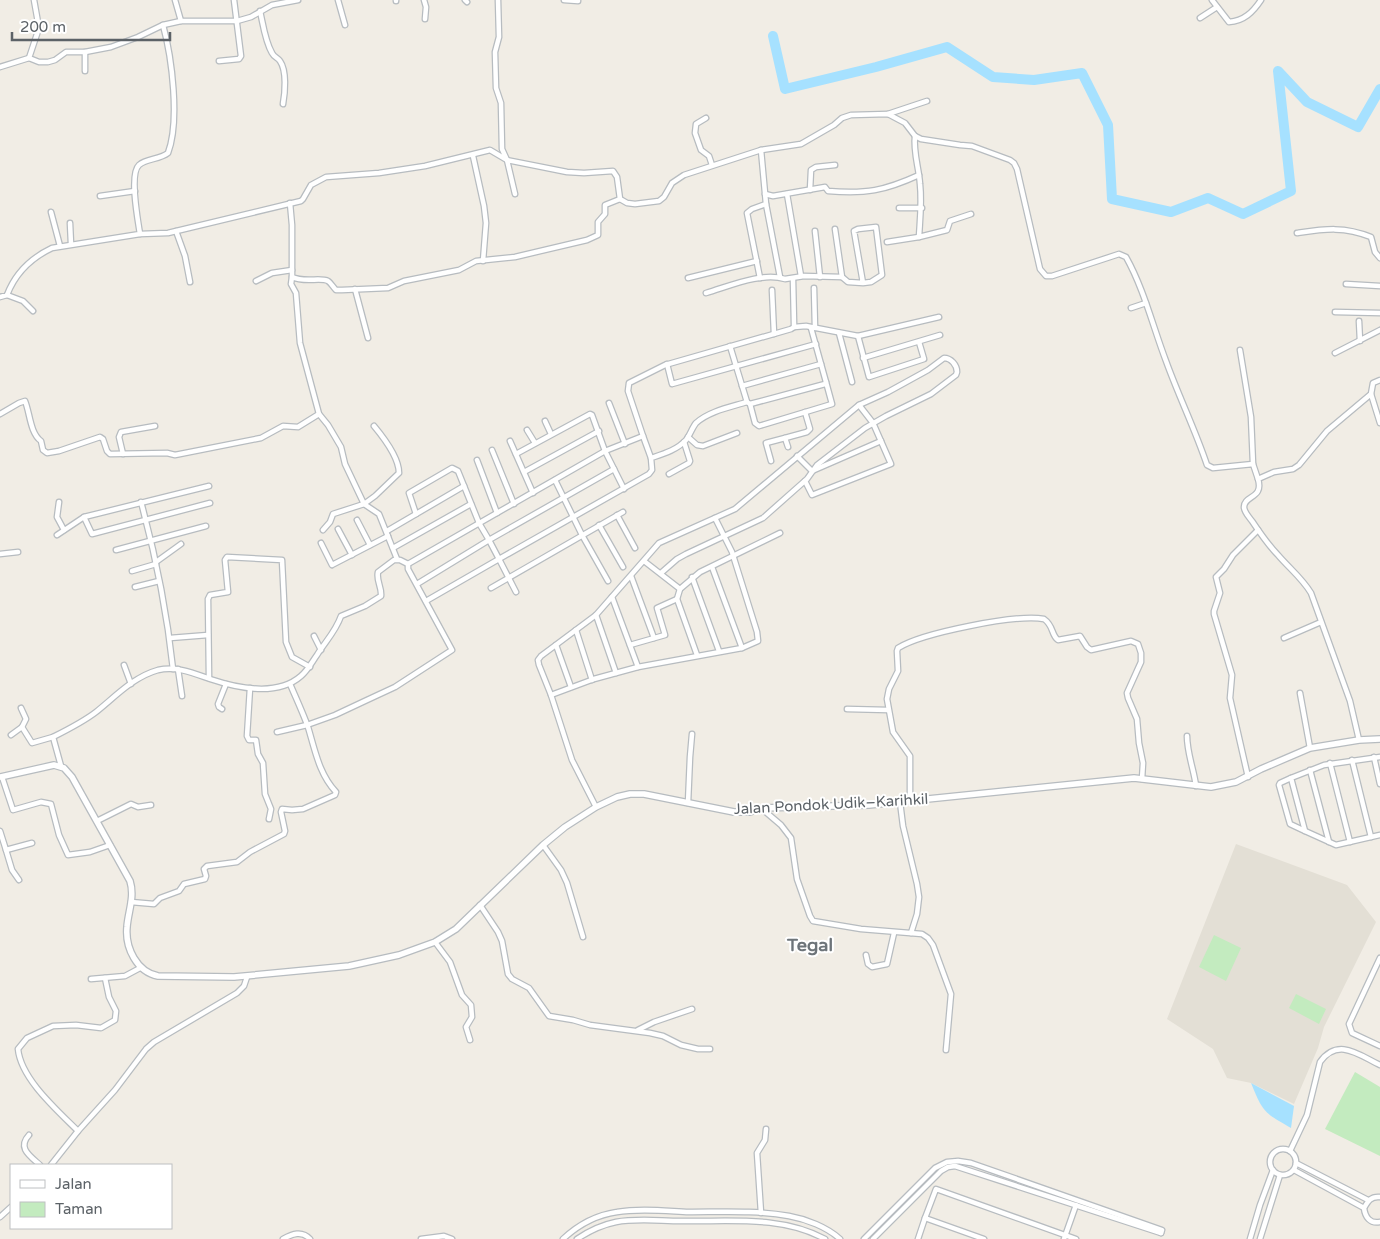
<svg xmlns="http://www.w3.org/2000/svg" width="1380" height="1239" font-family="'Varela Round',sans-serif">
	<rect width="100%" height="100%" fill="#f1ede5"/>
	<path fill="#e3dfd5" d="M1236,844l111,41 29,37 -52,105 -6,21 -24,56 -43,-21 -24,-5 -14,-29 -46,-30z"/>
	<g fill="#c3ebbf">
		<path d="M1214,935l27,13 -15,33 -27,-14z"/>
		<path d="M1296,994l30,15 -7,15 -30,-16z"/>
		<path d="M1355,1072l25,15v69l-55,-27z"/>
	</g>
	<path fill="#a6e1ff" d="M1251,1083l43,23 -3,22c-28,-16 -28,-16 -40,-45z"/>
	<g fill="none" stroke-linecap="round" stroke-linejoin="round">
		<path stroke="#a6e1ff" stroke-width="10" d="M773,36l12,53 91,-22 71,-20 46,30 41,3 48,-7 26,52 4,74 59,13 37,-14 35,16 48,-23 -13,-120 29,31 51,25 22,-38"/>
		<defs>
			<g id="minor">
				<path d="M175,0l6,21"/>
				<path d="M338,0l7,25"/>
				<path d="M396,0v1"/>
				<path d="M424,0l2,7 -1,12"/>
				<path d="M465,0l2,2"/>
				<path d="M498,0l1,37 -4,15 1,36 5,15 1,46 5,11 8,34"/>
				<path d="M564,0l14,1"/>
				<path d="M1212,0l17,22c15,-1 24,-10 32,-22"/>
				<path d="M260,11c3,13 5,30 12,42 2,4 6,5 8,8 7,10 5,32 3,43"/>
				<path d="M1200,18l17,-11"/>
				<path d="M163,25l18,-4h56l14,-4 21,-12 26,-5"/>
				<path d="M85,52v19"/>
				<path d="M219,61l20,-2 2,-3 -7,-56"/>
				<path d="M0,67l29,-9"/>
				<path d="M888,114l39,-13"/>
				<path d="M706,118l-10,6 -1,9 6,17 8,6 3,9"/>
				<path d="M915,136c-2,16 4,32 5,48 2,18 0,35 -1,53l28,-7 3,-9 21,-7"/>
				<path d="M761,150l5,54 14,73"/>
				<path d="M473,156l11,50 2,17 -3,38"/>
				<path d="M810,190l1,-20 5,-3 19,-2"/>
				<path d="M765,194l8,2 52,-9 3,4c38,3 56,0 91,-16"/>
				<path d="M787,194l14,82"/>
				<path d="M100,196l35,-5"/>
				<path d="M620,199l7,4 8,1 24,-3 5,-4 8,-14 12,-8 77,-25 40,-6 33,-19 8,-7 9,-3 37,-1 17,9 10,13 6,3 39,6 12,1 38,14 4,3 3,6 23,100 6,7h6l67,-22 7,3c18,32 27,70 40,104 13,36 29,68 41,104l6,3 40,-4 5,15"/>
				<path d="M290,203l2,22v52c12,6 29,0 36,4 3,2 5,6 8,9h6l46,-2 16,-7 55,-11 17,-9 39,-4 72,-17 11,-5v-13l7,-8v-9l15,-6"/>
				<path d="M899,208h23"/>
				<path d="M51,212l9,34"/>
				<path d="M70,223l1,21"/>
				<path d="M835,229l7,48"/>
				<path d="M176,231l9,25 5,26"/>
				<path d="M815,231l5,46"/>
				<path d="M1297,233c28,-4 47,-7 74,4l4,15 5,6"/>
				<path d="M140,234l28,-1 133,-32 2,-2 8,-14 15,-8 53,-4 46,-7 65,-16 17,10 60,12 17,1 29,-2 4,6 3,22"/>
				<path d="M887,242l32,-5"/>
				<path d="M292,277l-1,7 5,9 4,50 19,71 9,11 13,22 4,17 19,40 15,10 18,45"/>
				<path d="M688,278l69,-17"/>
				<path d="M760,278l-13,-65 5,-4 14,-5"/>
				<path d="M256,281l16,-8 20,-3"/>
				<path d="M1346,284l34,2"/>
				<path d="M814,288l1,40"/>
				<path d="M355,289l13,49"/>
				<path d="M772,290l2,44"/>
				<path d="M706,293c24,-7 55,-21 79,-14l19,-3 38,1 6,5 15,1 8,-1 11,-7 -6,-48 -18,2 -4,2 9,52"/>
				<path d="M7,295l16,6 10,10"/>
				<path d="M0,297l7,-2c8,-21 24,-37 45,-47l88,-14c-2,-13 -11,-60 -1,-69 8,-7 20,-5 29,-12 12,-32 4,-95 -5,-128l-25,12 -27,10 -26,5h-19l-11,8 -7,2h-9l-10,-4 10,-30 -5,-28"/>
				<path d="M1131,308l15,-5"/>
				<path d="M1335,312l45,1"/>
				<path d="M1359,321l1,20"/>
				<path d="M794,327l12,-1 52,10 81,-19"/>
				<path d="M839,333l13,49"/>
				<path d="M858,336l11,41 55,-18 -5,-17"/>
				<path d="M730,346l17,56"/>
				<path d="M1240,350l11,67 2,47"/>
				<path d="M1335,353l45,-23"/>
				<path d="M863,358l77,-23"/>
				<path d="M667,364l5,20 144,-40"/>
				<path d="M742,386l79,-22"/>
				<path d="M1371,394l9,29"/>
				<path d="M609,403l16,41"/>
				<path d="M750,404l75,-20 1,-2 -15,-54"/>
				<path d="M0,414l19,-11 6,-2c5,12 5,32 16,40l2,9 4,3 12,-2 41,-14 3,2 4,12 3,3 57,-1 8,2 86,-17 22,-12 15,1 21,-13"/>
				<path d="M545,421l6,13"/>
				<path d="M527,430l8,13"/>
				<path d="M643,436l8,22"/>
				<path d="M688,437l9,8 6,1 34,-13"/>
				<path d="M510,441l23,52"/>
				<path d="M788,447l-3,-9 22,-6 3,-3 -5,-17"/>
				<path d="M492,450l22,54"/>
				<path d="M123,454l-4,-17 2,-5 34,-6"/>
				<path d="M516,454l74,-40 2,1 13,36 38,-15 -15,-45 1,-8 36,-18 126,-36 3,-2v-3l-1,-45"/>
				<path d="M797,456l15,15 69,-30"/>
				<path d="M477,460l20,53"/>
				<path d="M771,461l-5,-18 19,-5"/>
				<path d="M614,469l10,20"/>
				<path d="M524,472l75,-41"/>
				<path d="M669,474l20,-11 1,-2 -6,-19"/>
				<path d="M555,480l27,55 26,46"/>
				<path d="M805,481l7,14 79,-31 -18,-41 -14,-18"/>
				<path d="M59,502l-2,15 7,13"/>
				<path d="M141,502c15,55 26,111 32,167"/>
				<path d="M416,514l-7,-21 43,-25 6,3 21,52 10,17 -72,44"/>
				<path d="M617,515l18,33"/>
				<path d="M84,517l8,17 118,-31"/>
				<path d="M357,520l13,25"/>
				<path d="M599,525l24,42"/>
				<path d="M338,529l14,26"/>
				<path d="M323,530l7,-8 3,-8 31,-10 11,-8 24,-23c0,-16 -15,-35 -25,-47"/>
				<path d="M387,531l77,-45"/>
				<path d="M57,535l27,-18 125,-31"/>
				<path d="M321,543l11,22 56,-29"/>
				<path d="M393,548l78,-44"/>
				<path d="M116,550l90,-24"/>
				<path d="M0,554l18,-2"/>
				<path d="M644,561l36,28"/>
				<path d="M156,562l25,-18"/>
				<path d="M712,567l30,81"/>
				<path d="M132,571l24,-7"/>
				<path d="M631,576l23,62"/>
				<path d="M692,577l27,74"/>
				<path d="M135,587l24,-6"/>
				<path d="M491,588l132,-76"/>
				<path d="M612,597l26,70"/>
				<path d="M426,601l73,-42 17,33"/>
				<path d="M596,615l20,58"/>
				<path d="M576,630l16,50"/>
				<path d="M314,636l7,14"/>
				<path d="M170,638l38,-3"/>
				<path d="M1284,638l37,-16"/>
				<path d="M556,645l15,42"/>
				<path d="M630,645l35,-10 -8,-27 20,-9"/>
				<path d="M697,655l-20,-56 3,-10 20,-17 80,-39"/>
				<path d="M124,665l7,19"/>
				<path d="M178,669l4,27"/>
				<path d="M209,678l-1,-79 2,-4 18,-3 -3,-32 2,-3 55,3 4,82 6,15 18,10"/>
				<path d="M250,688l-3,48 2,4h7l2,14 5,9 2,31 6,15 -2,10"/>
				<path d="M1300,693l10,55"/>
				<path d="M551,695l43,-16 44,-12 104,-19 16,-7 -1,-9 -25,-80 -17,-34"/>
				<path d="M21,708l5,11 -4,8"/>
				<path d="M222,709l-3,-2 -1,-3 8,-20"/>
				<path d="M847,709l41,1"/>
				<path d="M277,732l30,-7 28,-10 32,-15 28,-13 57,-37 -44,-81v-5l197,-113 9,18 -125,71 10,19 150,-85 3,-4 -1,-12c12,-4 26,-8 35,-18 4,-5 6,-12 10,-17 13,-12 35,-16 51,-21l3,2 5,19 4,3 73,-22 -6,-22"/>
				<path d="M11,735l11,-8 10,16 21,-6"/>
				<path d="M1187,736c0,17 7,34 9,50"/>
				<path d="M1359,740l-9,-39 -39,-108c-9,-15 -22,-25 -33,-38 -10,-10 -18,-22 -26,-34 -3,-4 -8,-9 -8,-14 0,-12 20,-8 14,-28l16,-7 19,-3 6,-4 28,-34 44,-37 2,-11 7,-3"/>
				<path d="M1374,757l6,27"/>
				<path d="M1380,757l-56,8 -33,13 14,53 31,14 44,-10"/>
				<path d="M1352,760l19,77"/>
				<path d="M1330,763l20,79"/>
				<path d="M61,766l-8,-29c14,-7 30,-15 43,-25 19,-15 37,-35 62,-42 19,-4 35,3 52,9 27,9 67,18 91,-3 7,-6 11,-14 16,-21 8,-13 19,-24 24,-39l24,-10 16,-10c1,-9 -5,-15 -3,-24l16,-12h6l8,4"/>
				<path d="M1310,770l19,72"/>
				<path d="M2,777l11,33 28,-8 10,2 8,31 9,20 22,-3 20,-7"/>
				<path d="M1248,777l-18,-79 2,-23 -18,-61v-3l6,-18 -4,-16 8,-8 9,-14 25,-25"/>
				<path d="M1291,778l-11,5 -1,2 11,39 15,7"/>
				<path d="M910,800v-44l-17,-24 -6,-33 2,-10 9,-18 -1,-20 1,-3c24,-15 118,-34 146,-29 10,7 7,16 14,21l22,-4 7,11 4,3 40,-9 7,3 3,9v9l-14,31 1,5 9,21 2,24 4,20 -1,16"/>
				<path d="M900,802l3,24 14,58 2,13 -2,17 -6,19"/>
				<path d="M688,803l2,-46 2,-23"/>
				<path d="M596,807l-24,-47 -21,-65 -12,-30 -1,-5 3,-4 55,-41 63,-72 76,-34 124,-104 29,-13 40,-22 16,-12c7,0 13,7 13,14l-1,3 -25,19 -45,22 -21,12 -48,37 -10,14 -44,39 -77,36 -9,5 -16,14"/>
				<path d="M761,808l20,17 10,13 6,41 13,37 3,5 48,8 61,5 6,4 5,7 18,49 -5,56"/>
				<path d="M97,821l34,-17 7,3 13,-2"/>
				<path d="M0,831l6,19 26,-7"/>
				<path d="M543,845l18,25 6,13 16,54"/>
				<path d="M6,850l6,20 7,10"/>
				<path d="M131,902l23,2 6,-6 19,-7 5,-7 21,-5 1,-3 -2,-7 3,-3 30,-4 13,-10 34,-18 1,-3 -4,-19 1,-3 10,1 11,-1 32,-14 1,-3c-17,-18 -21,-42 -28,-65 -5,-14 -12,-29 -18,-43"/>
				<path d="M480,905l18,27 4,9 6,33 4,5 17,9 20,28 24,4 17,5 60,8 13,3 18,9 17,4h12"/>
				<path d="M435,942l15,20 12,33 9,10 1,12 -6,10 4,13"/>
				<path d="M866,955l2,9 4,3 15,-3 7,-31"/>
				<path d="M1380,958l-31,66 3,9 28,13"/>
				<path d="M91,979l34,-3 15,-8"/>
				<path d="M638,1030l16,-8 38,-13"/>
				<path d="M78,1131c-21,-21 -57,-52 -60,-82l9,-11 26,-12 23,-1 25,3 14,-8 1,-9 -7,-14 -4,-19"/>
				<path d="M29,1135c-12,13 1,21 11,30"/>
				<circle cx="1283" cy="1162" r="13"/>
				<path d="M1290,1151l17,-36 13,-53c18,-25 39,-7 60,3"/>
				<path d="M1296,1163l72,37"/>
				<path d="M51,1165l27,-34 37,-41 31,-41 8,-7 83,-49 7,-7 3,-9"/>
				<path d="M1294,1170l70,38"/>
				<path d="M1380,1197c-9,-1 -12,4 -16,11 1,9 6,16 16,14"/>
				<path d="M761,1213l-4,-60 8,-13 1,-11"/>
				<path d="M0,1217l11,-10"/>
				<path d="M283,1239c9,-5 19,-9 27,0"/>
				<path d="M421,1239l23,-3 8,3"/>
				<path d="M563,1239c15,-14 33,-24 54,-27 23,-4 49,-1 72,0 33,0 67,-2 100,4 17,3 38,11 51,23"/>
				<path d="M577,1239c12,-8 24,-14 39,-17 21,-4 44,-1 65,-1 48,1 100,-6 144,18"/>
				<path d="M864,1239l71,-71 12,-6 11,-1 13,2 191,67 -1,3"/>
				<path d="M873,1239l68,-68 7,-4 7,-1 206,67"/>
				<path d="M918,1239l7,-21"/>
				<path d="M984,1239l-59,-21 11,-29 140,50"/>
				<path d="M1064,1239l12,-34"/>
				<path d="M1250,1239l10,-34 13,-35"/>
				<path d="M1260,1239l20,-64"/>
			</g>
			<path id="tertiary" d="M0,777l54,-12 10,3 8,9 58,104c5,16 -2,31 -3,46 -2,21 10,45 31,49l76,1 115,-11 50,-11 36,-13 21,-13 87,-84 22,-18 31,-20 21,-10 13,-3h14l90,18h16l11,-4 108,-3 265,-27 77,9 25,-5 25,-13 49,-21 49,-8 21,-1"/>
		</defs>
		<use href="#minor" stroke="#b7bcc0" stroke-width="7"/>
		<use href="#tertiary" stroke="#b7bcc0" stroke-width="8"/>
		<use href="#minor" stroke="#fff" stroke-width="4.5"/>
		<use href="#tertiary" stroke="#fff" stroke-width="5.5"/>
	</g>
	<g text-anchor="middle" dominant-baseline="central" stroke-width="4" stroke-linejoin="round" paint-order="stroke">
		<g font-size="15" fill="#5c6267" stroke="#fff">
			<text transform="translate(831 804) rotate(-3)">Jalan Pondok Udik–Karihkil</text>
		</g>
		<g font-size="18" font-weight="bold" fill="#6d7479" stroke="#fff">
			<text x="810" y="945">Tegal</text>
		</g>
	</g>
	<rect x="10" y="1164" width="162" height="65" fill="#ffffff" stroke="#bec0c2"/>
	<rect x="20" y="1180" width="25" height="8" fill="#ffffff" stroke="#bec0c2"/>
	<text x="55" y="1189" font-size="15" fill="#5c6267">Jalan</text>
	<rect x="20" y="1202" width="25" height="15" fill="#c3ebbf" stroke="#bec0c2"/>
	<text x="55" y="1214" font-size="15" fill="#5c6267">Taman</text>
	<path d="M12 32v8h158v-8" fill="none" stroke="#5c6267" stroke-width="2.5"/>
	<text x="20" y="32" font-size="15" fill="#5c6267" stroke="#ffffff" stroke-width="4" paint-order="stroke">200 m</text>
</svg>
